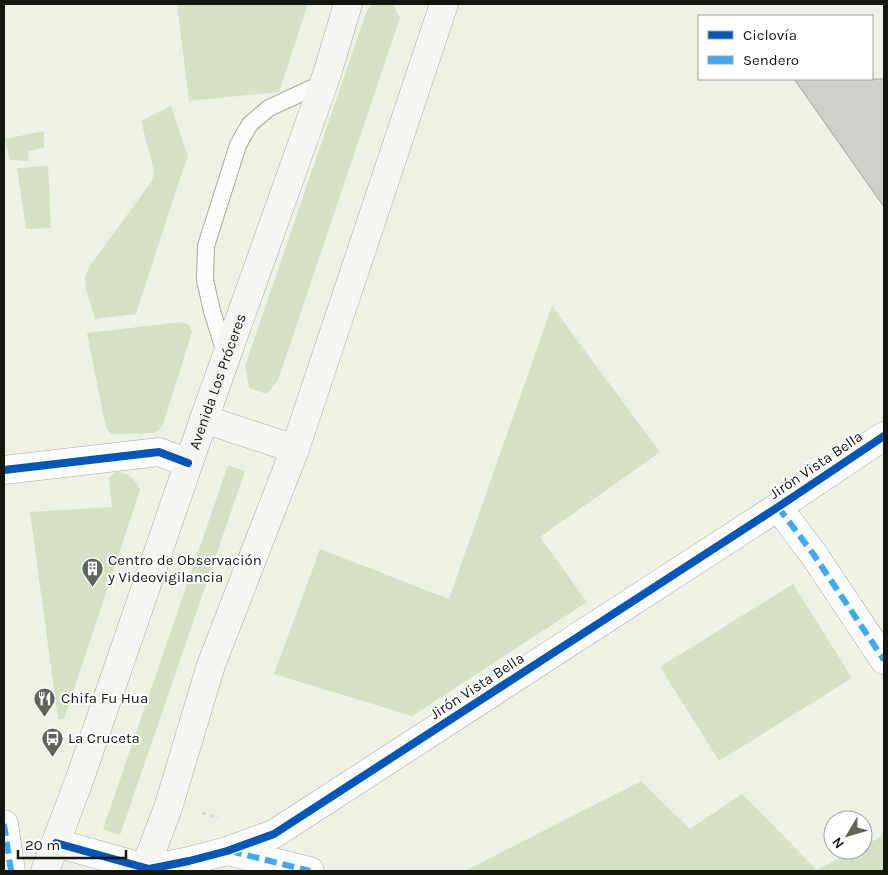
<svg xmlns="http://www.w3.org/2000/svg" width="888" height="875" font-family="Karla,sans-serif">
	<rect width="100%" height="100%" fill="#eef2e5"/>
	<g fill="#d6e0c4">
		<path d="M177,4h131l-29,88 -90,9z"/>
		<path d="M373,4l20,1 7,13 -122,362 -11,14 -18,-6 -4,-22 122,-356z"/>
		<path d="M171,106l17,51 -8,21 -44,136 -41,5 -9,-30 -1,-11 4,-11 63,-86 2,-10 -13,-50z"/>
		<path d="M44,131v17l-16,3 1,10 -19,-1 -5,-21z"/>
		<path d="M48,166l3,62 -25,1 -9,-61z"/>
		<path d="M552,306l108,146 -120,85 47,65 -175,114 -138,-42 46,-125 129,50z"/>
		<path d="M181,322l8,3 3,7 -29,92 -4,6 -6,3 -42,1 -5,-6 -19,-95z"/>
		<path d="M228,465l17,6 -125,364 -17,-6z"/>
		<path d="M116,472c13,0 19,7 24,18l-76,229h-6l-28,-207 82,-5 -3,-29z"/>
		<path d="M793,584l59,94 -133,83 -59,-94z"/>
		<path d="M641,781l49,48 52,-35 75,76 38,-20h8v-4l21,-11v36h-419z"/>
	</g>
	<path fill="#ccd0c6" stroke="#a6a9a0" d="M794,79h90v128z"/>
	<g fill="none" stroke-linecap="round" stroke-linejoin="round">
		<defs>
			<path id="service" d="M226,356l-14,-45 -7,-31 1,-34 32,-101 12,-21 19,-16 54,-25"/>
			<g id="minor">
				<path d="M4,470l155,-18 29,11"/>
				<path d="M778,507l36,48 70,105"/>
				<path d="M4,824l7,47"/>
				<path d="M227,851l83,20"/>
			</g>
			<path id="tertiary" d="M56,843l93,26 40,-8 38,-10 47,-17 504,-327 106,-71"/>
			<g id="secondary">
				<path d="M204,419l91,30"/>
				<path id="s1" d="M45,871l34,-90 125,-362 123,-345 21,-70"/>
				<path d="M144,871l24,-63 43,-143 84,-216 149,-445"/>
			</g>
		</defs>
		<use href="#service" stroke="#a6a99f" stroke-width="18"/>
		<use href="#minor" stroke="#a6a99f" stroke-width="29"/>
		<use href="#tertiary" stroke="#a6a99f" stroke-width="29"/>
		<use href="#secondary" stroke="#a6a99f" stroke-width="29"/>
		<path stroke="#d6d8d3" stroke-width="3" stroke-dasharray="4 4" stroke-linecap="butt" d="M202,813l16,5"/>
		<use href="#service" stroke="#fcfdfb" stroke-width="16"/>
		<use href="#minor" stroke="#fcfdfb" stroke-width="28"/>
		<use href="#tertiary" stroke="#fcfdfb" stroke-width="28"/>
		<use href="#secondary" stroke="#f5f6f2" stroke-width="28"/>
		<g stroke="#3fa9f5" stroke-width="6" stroke-dasharray="12 6" stroke-linecap="butt">
			<path d="M778,507l36,48 70,105"/>
			<path d="M4,824l7,47"/>
			<path d="M230,851l80,20"/>
		</g>
		<defs>
			<g id="cycleway">
				<path d="M4,470l155,-18 29,11"/>
				<path d="M56,843l93,26 40,-8 38,-10 47,-17 504,-327 106,-71"/>
			</g>
		</defs>
		<use href="#cycleway" stroke="#fff" stroke-width="11"/>
		<use href="#cycleway" stroke="#0057b8" stroke-width="8"/>
	</g>
	<defs>
		<symbol id="building-pin" viewBox="-11 -11 22 30"><path d="M0 17L-7.5 6A9.5 9.5 0 1 1 7.5 6Z" fill="#606459" stroke="#fff"/><path d="M-4-6H4V6H1V3H-1V6H-4ZM-2.5-4.3h1.7v1.8h-1.7ZM.8-4.3h1.7v1.8H.8ZM-2.5-1h1.7V.8h-1.7ZM.8-1h1.7V.8H.8Z" fill="#fff"/></symbol>
		<symbol id="restaurant-pin" viewBox="-11 -11 22 30"><path d="M0 17L-7.5 6A9.5 9.5 0 1 1 7.5 6Z" fill="#606459" stroke="#fff"/><path d="M-5-6h1v4h1v-4h1v4h1v-4h1v5L-1.5 .5V6h-2V.5L-5-1ZM5-6V6H3V1.5H1.5Q1.5-4 5-6Z" fill="#fff"/></symbol>
		<symbol id="bus-pin" viewBox="-11 -11 22 30"><path d="M0 17L-7.5 6A9.5 9.5 0 1 1 7.5 6Z" fill="#606459" stroke="#fff"/><path d="M-5-6H5V4H4V6H2V4H-2V6H-4V4H-5ZM-3.5-4V0h7V-4ZM-3.5 1.2v1.5H-2V1.2ZM2 1.2v1.5H3.5V1.2Z" fill="#fff"/></symbol>
	</defs>
	<g fill-rule="evenodd">
		<use href="#building-pin" x="80" y="556" width="25" height="34"/>
		<use href="#restaurant-pin" x="32" y="686" width="25" height="34"/>
		<use href="#bus-pin" x="40" y="726" width="25" height="34"/>
	</g>
	<g text-anchor="middle" dominant-baseline="central" stroke-width="4" stroke-linejoin="round" paint-order="stroke">
		<g font-size="15" fill="#14170e" stroke="#fff">
			<text stroke="none"><textPath href="#s1" startOffset="519">Avenida Los Próceres</textPath></text>
			<text transform="translate(816 465) rotate(-34)">Jirón Vista Bella</text>
			<text transform="translate(477 686) rotate(-33)">Jirón Vista Bella</text>
		</g>
		<g font-size="15" fill="#14170e" stroke="#fff" text-anchor="start">
			<text x="108" y="560">Centro de Observación<tspan x="108" dy="17">y Videovigilancia</tspan></text>
			<text x="61" y="698">Chifa Fu Hua</text>
			<text x="68" y="738">La Cruceta</text>
		</g>
	</g>
	<rect width="888" height="875" fill="none" stroke="#14170e" stroke-width="10"/>
	<rect x="698" y="15" width="175" height="65" fill="#ffffff" stroke="#a1a29f"/>
	<rect x="708" y="31" width="25" height="8" fill="#0057b8" stroke="#a1a29f"/>
	<text x="743" y="40" font-size="15" fill="#14170e">Ciclovía</text>
	<rect x="708" y="56" width="25" height="8" fill="#3fa9f5" stroke="#a1a29f"/>
	<text x="743" y="65" font-size="15" fill="#14170e">Sendero</text>
	<g transform="translate(848 835) rotate(232)"><circle r="24" fill="#ffffff" stroke="#a1a29f"/>
	<path d="M0-4L9 19L0 12L-9 19Z" fill="#606459"/>
	<text y="-8" font-size="14" font-weight="bold" text-anchor="middle" fill="#14170e">N</text>
	</g>
	<path d="M18 850v8h108v-8" fill="none" stroke="#14170e" stroke-width="2.5"/>
	<text x="25" y="850" font-size="15" fill="#14170e" stroke="#ffffff" stroke-width="4" paint-order="stroke">20 m</text>
</svg>
